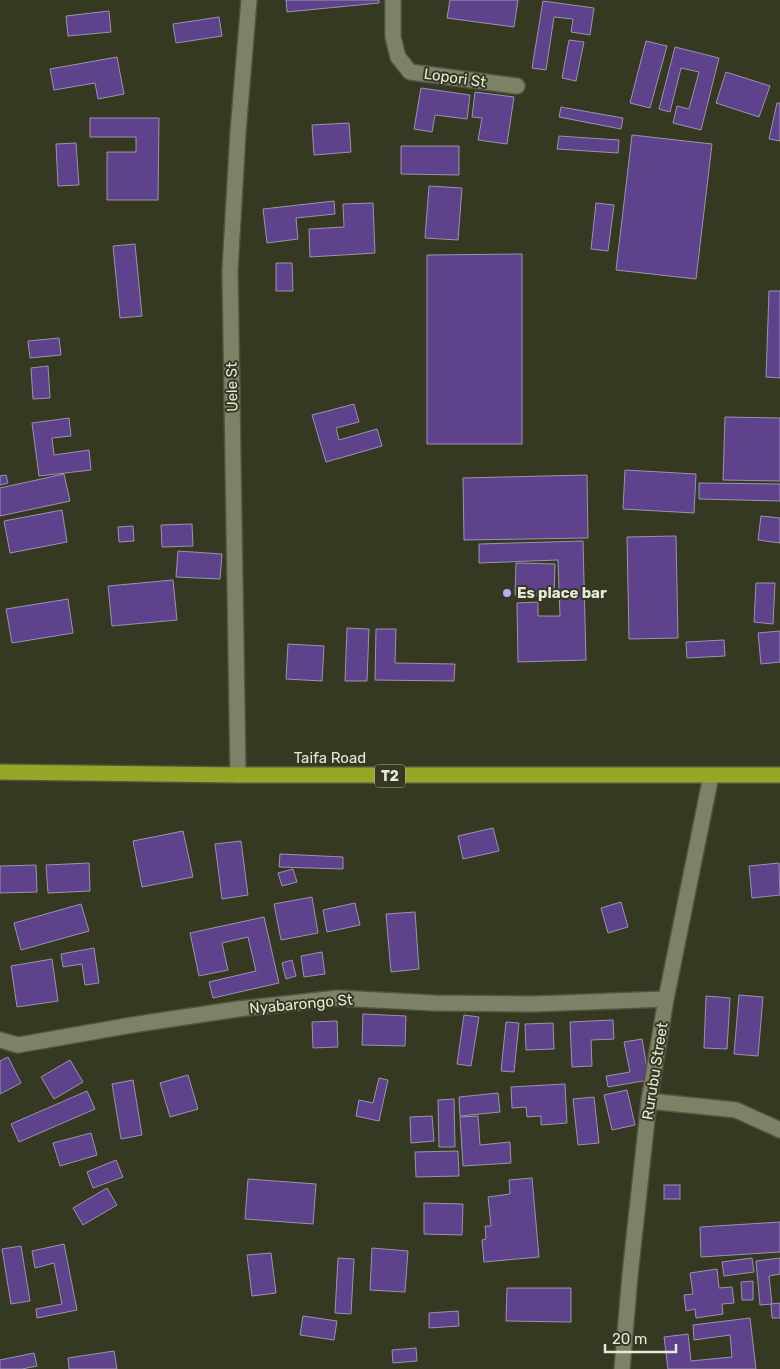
<svg xmlns="http://www.w3.org/2000/svg" width="780" height="1369" font-family="Rubik,sans-serif">
	<rect width="100%" height="100%" fill="#353921"/>
	<g fill="#5e428c" stroke="#9b93ae">
		<path d="M286,0h93v3l-92,9z"/>
		<path d="M450,0h68l-4,27 -67,-9z"/>
		<path d="M543,1l51,7 -4,27 -19,-3 2,-13 -19,-2 -8,53 -14,-2z"/>
		<path d="M109,11l2,21 -43,4 -2,-20z"/>
		<path d="M219,17l3,19 -46,7 -3,-19z"/>
		<path d="M569,40l15,2 -8,39 -14,-3z"/>
		<path d="M646,41l21,5 -17,62 -20,-5z"/>
		<path d="M675,47l44,11 -18,72 -28,-7 4,-17 12,3 10,-37 -18,-4 -11,44 -11,-3z"/>
		<path d="M117,57l7,37 -26,5 -3,-16 -41,7 -4,-21z"/>
		<path d="M726,72l44,14 -11,31 -43,-14z"/>
		<path d="M421,88l49,7 -3,24 -32,-4 -3,17 -18,-3z"/>
		<path d="M475,92l39,5 -7,47 -29,-4 4,-22 -10,-1z"/>
		<path d="M777,103h3v38l-11,-2z"/>
		<path d="M561,107l62,11 -2,11 -62,-12z"/>
		<path d="M90,118h69l-1,82h-51v-48h29v-15h-46z"/>
		<path d="M349,123l2,29 -37,3 -2,-30z"/>
		<path d="M632,135l80,9 -16,135 -80,-9z"/>
		<path d="M559,136l60,4 -1,13 -61,-4z"/>
		<path d="M76,143l3,42 -21,1 -2,-42z"/>
		<path d="M401,146h58v29l-58,-1z"/>
		<path d="M429,186l33,2 -4,52 -33,-2z"/>
		<path d="M334,201l1,13 -39,4 2,21 -31,4 -4,-34z"/>
		<path d="M373,203l2,50 -65,4 -1,-28 35,-2 -1,-23z"/>
		<path d="M596,203l18,2 -6,46 -17,-2z"/>
		<path d="M135,244l7,72 -22,2 -7,-72z"/>
		<path d="M522,254v190h-95v-189z"/>
		<path d="M276,263h16l1,28h-17z"/>
		<path d="M769,291h11v87l-14,-1z"/>
		<path d="M59,338l2,17 -31,3 -2,-17z"/>
		<path d="M48,366l2,32 -17,1 -2,-31z"/>
		<path d="M354,404l5,18 -23,6 3,12 38,-11 5,17 -56,16 -14,-47z"/>
		<path d="M725,417l55,1v63l-57,-1z"/>
		<path d="M69,418l2,18 -19,2 2,17 35,-5 2,20 -52,6 -7,-53z"/>
		<path d="M625,470l71,4 -2,39 -71,-4z"/>
		<path d="M64,474l6,27 -70,15v-28z"/>
		<path d="M6,475l2,8 -8,2v-9z"/>
		<path d="M587,475l1,63 -124,2 -1,-62z"/>
		<path d="M699,483l81,1v17l-81,-2z"/>
		<path d="M62,510l5,32 -57,11 -6,-32z"/>
		<path d="M761,516l19,2v25l-22,-3z"/>
		<path d="M192,524l1,22 -31,1 -1,-22z"/>
		<path d="M133,526l1,15 -15,1 -1,-15z"/>
		<path d="M676,536l2,102 -49,1 -2,-102z"/>
		<path d="M583,541l3,119 -68,2 -1,-59 21,-1v14h22l-2,-56 -79,3v-19z"/>
		<path d="M178,551l44,3 -2,25 -44,-2z"/>
		<path d="M516,563l39,1 -1,32 -39,-1z"/>
		<path d="M173,580l4,40 -65,6 -4,-40z"/>
		<path d="M756,583h19l-2,41 -19,-2z"/>
		<path d="M68,599l5,34 -61,10 -6,-34z"/>
		<path d="M347,628l22,1 -2,52h-22z"/>
		<path d="M376,629h20l-1,34 60,1 -1,17 -79,-1z"/>
		<path d="M780,631v31l-19,2 -3,-31z"/>
		<path d="M724,640l1,16 -38,2 -1,-16z"/>
		<path d="M288,644l36,2 -2,35 -36,-2z"/>
		<path d="M493,828l6,23 -36,8 -5,-23z"/>
		<path d="M183,831l10,46 -51,10 -9,-46z"/>
		<path d="M241,841l7,54 -26,4 -7,-55z"/>
		<path d="M280,854l63,3v12l-64,-2z"/>
		<path d="M89,863l1,28 -42,2 -2,-28z"/>
		<path d="M779,863l1,32 -28,3 -3,-32z"/>
		<path d="M36,865l1,27 -37,1v-27z"/>
		<path d="M293,869l4,13 -15,4 -4,-13z"/>
		<path d="M312,897l6,36 -37,7 -7,-36z"/>
		<path d="M621,902l7,25 -20,6 -7,-25z"/>
		<path d="M355,903l5,22 -33,7 -4,-22z"/>
		<path d="M81,904l8,27 -68,19 -7,-27z"/>
		<path d="M415,912l4,57 -28,3 -5,-58z"/>
		<path d="M264,917l15,66 -66,15 -4,-16 47,-11 -8,-34 -26,6 6,27 -29,6 -9,-43z"/>
		<path d="M94,948l5,35 -14,2 -3,-21 -19,3 -2,-13z"/>
		<path d="M322,952l3,22 -21,3 -3,-21z"/>
		<path d="M52,959l6,42 -41,6 -6,-41z"/>
		<path d="M292,960l4,16 -10,3 -4,-16z"/>
		<path d="M739,995l24,2 -5,59 -24,-2z"/>
		<path d="M706,996l24,2 -3,51 -23,-1z"/>
		<path d="M363,1014l43,2 -1,30 -43,-1z"/>
		<path d="M464,1015l15,2 -8,49 -14,-2z"/>
		<path d="M613,1020l1,19 -23,1 1,26 -20,1 -2,-45z"/>
		<path d="M337,1021l1,26 -25,1 -1,-26z"/>
		<path d="M506,1022l13,1 -5,49 -13,-1z"/>
		<path d="M553,1023l1,26 -28,1 -1,-26z"/>
		<path d="M642,1039l7,41 -41,7 -2,-11 24,-4 -6,-30z"/>
		<path d="M8,1057l13,26 -21,11v-33z"/>
		<path d="M70,1060l13,22 -29,17 -13,-22z"/>
		<path d="M188,1075l10,34 -28,8 -10,-34z"/>
		<path d="M379,1078l9,2 -9,41 -23,-5 3,-16 14,3z"/>
		<path d="M133,1080l9,55 -21,4 -9,-55z"/>
		<path d="M565,1084l2,39 -26,2v-9l-14,1 -1,-10 -14,1 -1,-21z"/>
		<path d="M627,1090l8,35 -23,5 -8,-35z"/>
		<path d="M87,1091l8,18 -76,33 -8,-18z"/>
		<path d="M498,1093l2,19 -40,4 -1,-19z"/>
		<path d="M594,1097l5,46 -21,2 -5,-46z"/>
		<path d="M454,1099l1,48h-16l-1,-47z"/>
		<path d="M432,1116l2,25 -23,2 -1,-26z"/>
		<path d="M478,1116l2,29 30,-3 1,21 -48,3 -3,-49z"/>
		<path d="M91,1133l6,22 -37,11 -7,-23z"/>
		<path d="M458,1151l1,25 -43,1 -1,-25z"/>
		<path d="M116,1160l7,17 -30,11 -6,-16z"/>
		<path d="M532,1178l7,79 -55,5 -2,-22 4,-1 -1,-13h6l-3,-29 22,-3 -1,-14z"/>
		<path d="M248,1179l68,5 -3,40 -68,-5z"/>
		<rect x="664" y="1185" width="16" height="14"/>
		<path d="M107,1188l10,17 -34,20 -10,-17z"/>
		<path d="M424,1203l39,1 -1,31 -38,-1z"/>
		<path d="M780,1222v30l-79,5 -1,-30z"/>
		<path d="M64,1244l13,66 -40,8 -1,-9 26,-5 -8,-41 -19,5 -3,-17z"/>
		<path d="M21,1246l9,55 -19,3 -9,-55z"/>
		<path d="M372,1248l36,3 -3,41 -35,-2z"/>
		<path d="M271,1253l5,40 -24,3 -5,-41z"/>
		<path d="M338,1258l16,1 -3,55 -16,-1z"/>
		<path d="M752,1258l2,14 -30,4 -2,-14z"/>
		<path d="M780,1258v16l-11,2 3,28 -12,1 -4,-44z"/>
		<path d="M717,1269l2,19 13,-1 2,16 -12,1 1,10 -27,4 -1,-9 -9,2 -2,-16 9,-1 -3,-21z"/>
		<path d="M753,1281v19h-11l-1,-18z"/>
		<path d="M507,1288h64v34l-65,-1z"/>
		<path d="M780,1303v15h-8l-1,-14z"/>
		<path d="M458,1311l1,15 -30,2v-15z"/>
		<path d="M303,1316l34,5 -3,19 -34,-5z"/>
		<path d="M750,1318l6,51h-88l-4,-32 24,-3 3,27 41,-4 -2,-22 -36,5 -1,-15z"/>
		<path d="M416,1348l1,13 -24,2 -1,-13z"/>
		<path d="M114,1351l3,18h-48l-1,-11z"/>
		<path d="M34,1353l3,13 -15,3h-22v-9z"/>
	</g>
	<g fill="none" stroke-linecap="round" stroke-linejoin="round">
		<defs>
			<g id="minor">
				<path d="M393,0v37l5,20 12,15 107,14"/>
				<path d="M238,775l-8,-505 8,-138 11,-132"/>
				<path d="M0,1040l18,5 120,-21 100,-15 100,-11 96,5 100,1 132,-5"/>
				<path d="M649,1101l87,9 44,20"/>
				<path d="M622,1369l8,-94 19,-174 17,-102 45,-223"/>
			</g>
			<path id="highway" d="M0,772l238,3h542"/>
		</defs>
		<use href="#minor" stroke="#51543f" stroke-width="18"/>
		<use href="#highway" stroke="#51543f" stroke-width="18"/>
		<use href="#minor" stroke="#7d8267" stroke-width="15"/>
		<use href="#highway" stroke="#98a628" stroke-width="15"/>
	</g>
	<circle fill="#c0a8f3" stroke="#353921" stroke-width="2" cx="507" cy="593" r="5"/>
	<g text-anchor="middle" dominant-baseline="central" stroke-width="4" stroke-linejoin="round" paint-order="stroke">
		<rect fill="#353921" stroke="#b1b4a2" stroke-width="1" x="375" y="764.5" width="30" height="23" rx="4"/>
		<g font-size="14" font-weight="bold" fill="#e6e9da">
			<text x="390" y="776">T2</text>
		</g>
		<g font-size="15" fill="#e6e9da" stroke="#353921">
			<text transform="translate(455 78) rotate(8)">Lopori St</text>
			<text transform="translate(232 387) rotate(-91)">Uele St</text>
			<text x="330" y="758">Taifa Road</text>
			<text transform="translate(301 1004) rotate(-5)">Nyabarongo St</text>
			<text transform="translate(655 1071) rotate(-81)">Rurubu Street</text>
		</g>
		<g font-size="15" font-weight="bold" fill="#e6e9da" stroke="#353921" text-anchor="start">
			<text x="517" y="593">Es place bar</text>
		</g>
	</g>
	<path d="M605 1344v8h71v-8" fill="none" stroke="#e6e9da" stroke-width="2.5"/>
	<text x="612" y="1344" font-size="15" fill="#e6e9da" stroke="#353921" stroke-width="4" paint-order="stroke">20 m</text>
</svg>
